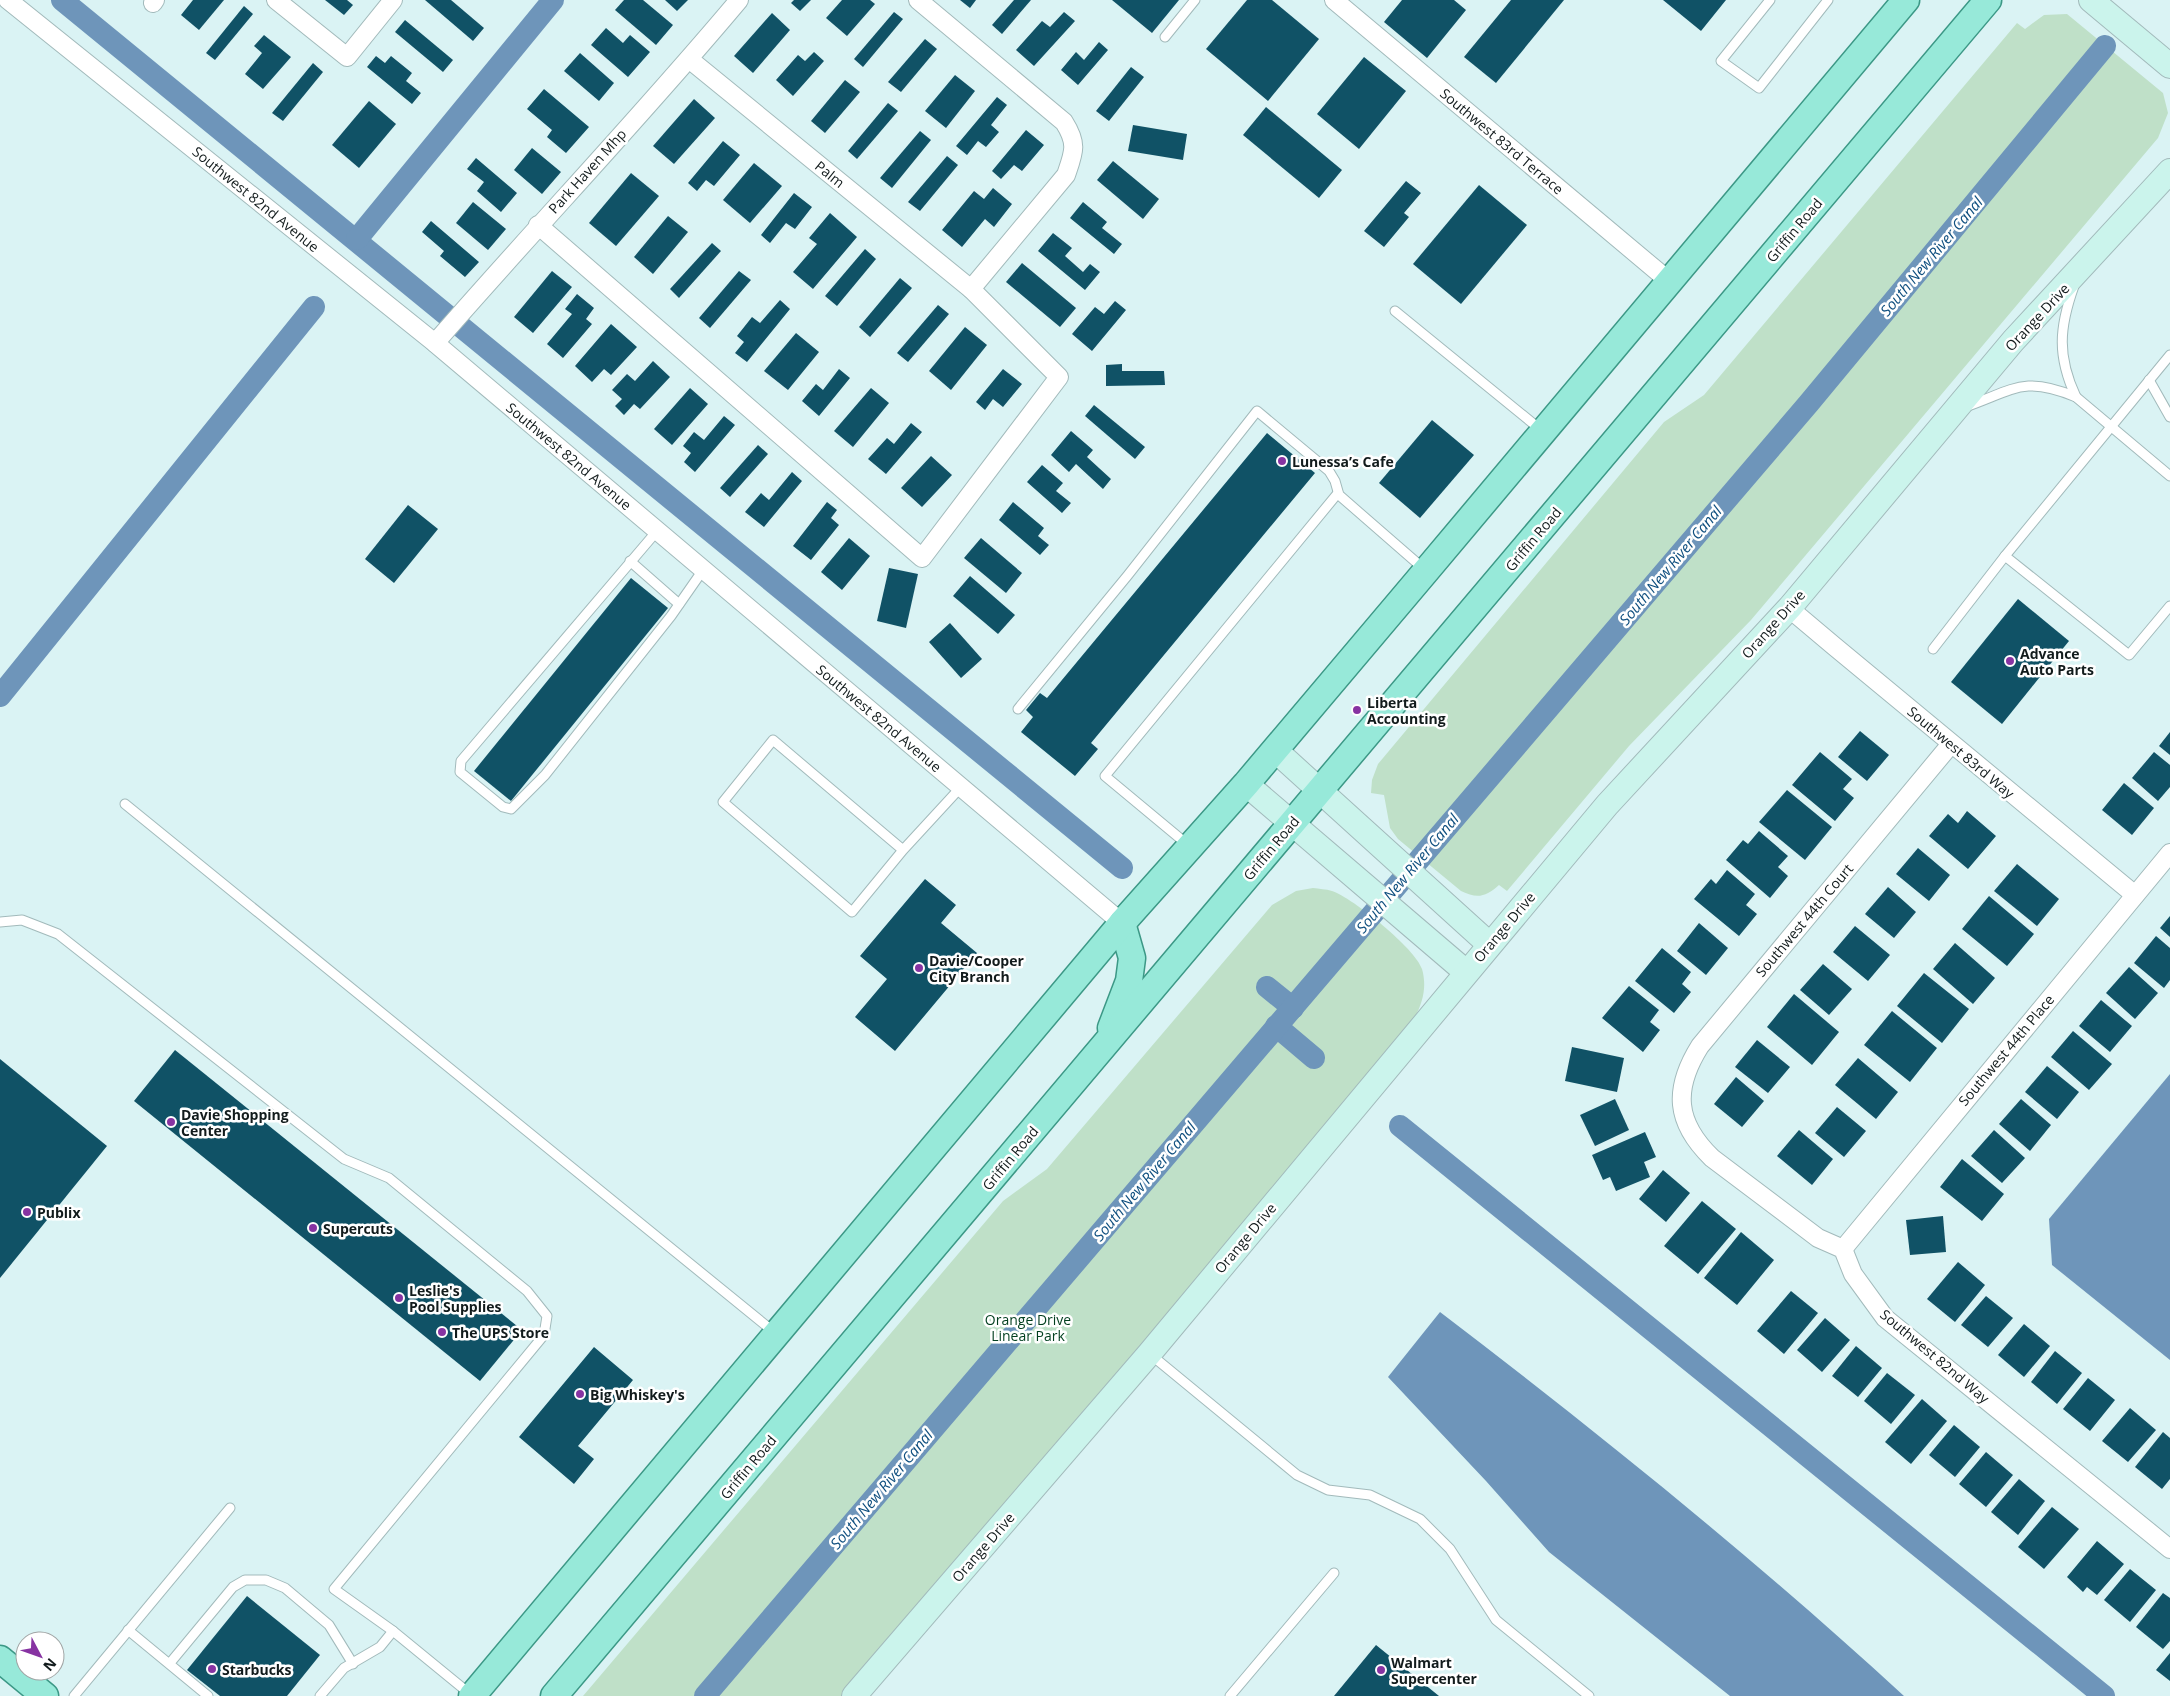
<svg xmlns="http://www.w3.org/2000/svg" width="2170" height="1696" font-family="'Open Sans',sans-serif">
	<rect width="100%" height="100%" fill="#daf3f4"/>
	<g fill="#bfe0c8">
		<path d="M2067,14l96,79 5,20 -10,25 -407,482 -122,126 -122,145 -8,-6c-13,12 -22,14 -38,6l-63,-52 -8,-11 -6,-33 -13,-2 1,-13 6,-16 286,-342 40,-27 313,-372 8,6 19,-14z"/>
		<path d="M1313,888c6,1 13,1 19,3 21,7 84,58 90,78 5,17 1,33 -7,48l-429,515 -144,164h-259l420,-495 44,-32 225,-264 24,-14z"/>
	</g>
	<g fill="#6e95ba">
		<path d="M2170,1074v286l-118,-95 -3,-46z"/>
		<path d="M1440,1312c160,122 316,248 464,384h-174l-181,-144 -63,-71 -98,-104z"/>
	</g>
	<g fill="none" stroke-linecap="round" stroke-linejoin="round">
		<g stroke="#6e95ba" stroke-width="22">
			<path d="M62,0l1060,868"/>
			<path d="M357,239l196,-239"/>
			<path d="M0,696l314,-389"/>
			<path d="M1267,987l26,21"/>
			<path d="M1276,1026l38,32"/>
			<path d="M1400,1126l704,570"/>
			<path d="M705,1696l1104,-1293 296,-357"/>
		</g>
	</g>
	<g fill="#105266">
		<path d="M193,0h31l-25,30 -18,-15z"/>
		<path d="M325,0h22l6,5 -9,10z"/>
		<path d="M425,0h26l33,28 -11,13z"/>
		<path d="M624,0h19l30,25 -17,20 -41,-35z"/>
		<path d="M665,0h23l-11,11z"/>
		<path d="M794,0h17l-11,11 -9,-8z"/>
		<path d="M842,0h28l5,4 -28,32 -21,-18z"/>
		<path d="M960,0h16l-6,8z"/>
		<path d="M1014,0h17l-29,34 -10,-9z"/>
		<path d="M1112,0h67l-27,33z"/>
		<path d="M1247,0h25l47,39 -51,62 -62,-52z"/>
		<path d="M1402,0h52l12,10 -39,48 -43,-36z"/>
		<path d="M1511,0h53l-68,83 -32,-26z"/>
		<path d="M1663,0h63l-25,31z"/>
		<path d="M244,6l9,8 -38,46 -9,-7z"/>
		<path d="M894,12l9,7 -40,48 -9,-8z"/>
		<path d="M1064,12l11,9 -41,45 -18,-16 26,-29 8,6z"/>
		<path d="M772,13l18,17 -37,43 -19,-17z"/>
		<path d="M405,20l48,40 -10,12 -48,-40z"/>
		<path d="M606,28l17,15 7,-8 20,17 -22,25 -37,-32z"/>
		<path d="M264,35l27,22 -28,32 -18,-15 17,-21 -8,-7z"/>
		<path d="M925,39l12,10 -36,43 -13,-10z"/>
		<path d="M1099,42l9,8 -30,35 -17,-15 15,-18 8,8z"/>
		<path d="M814,52l10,9 -31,35 -17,-16 22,-25 7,6z"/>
		<path d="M580,53l34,30 -15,18 -35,-30z"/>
		<path d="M376,56l9,7 6,-7 21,17 -6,8 15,12 -9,11 -45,-37z"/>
		<path d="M1364,57l42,34 -47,58 -42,-35z"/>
		<path d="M313,63l10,9 -40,49 -11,-8z"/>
		<path d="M1131,67l13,10 -35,44 -13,-10z"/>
		<path d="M955,75l20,16 -29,37 -21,-17z"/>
		<path d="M845,80l15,12 -35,41 -14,-12z"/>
		<path d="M544,89l45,38 -23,26 -19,-16 5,-7 -25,-21z"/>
		<path d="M997,97l10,8 -16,20 8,7 -13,15 -8,-6 -11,14 -11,-9z"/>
		<path d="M694,99l21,19 -41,46 -21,-18z"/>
		<path d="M369,101l27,23 -37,44 -27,-23z"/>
		<path d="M888,103l10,8 -41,48 -9,-8z"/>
		<path d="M1266,107l76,63 -23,28 -76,-63z"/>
		<path d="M1133,125l54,9 -4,26 -55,-9z"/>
		<path d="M1026,130l18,15 -22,26 -8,-6 -13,14 -9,-8z"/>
		<path d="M920,131l11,9 -39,48 -12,-10z"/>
		<path d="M723,141l17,14 -26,31 -8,-6 -9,11 -9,-8z"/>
		<path d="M532,148l29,24 -19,22 -28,-24z"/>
		<path d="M947,156l11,9 -38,46 -12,-9z"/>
		<path d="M476,158l41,35 -16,19 -24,-21 7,-9 -17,-13z"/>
		<path d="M1113,161l46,38 -16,20 -46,-39z"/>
		<path d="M754,163l28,23 -32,37 -27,-23z"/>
		<path d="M631,173l28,23 -43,50 -27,-23z"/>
		<path d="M1406,181l15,12 -17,20 5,4 -25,30 -20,-16z"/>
		<path d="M1479,185l48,40 -66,79 -48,-40z"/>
		<path d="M993,188l19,16 -18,23 -9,-8 -23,28 -20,-17 32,-39 10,8z"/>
		<path d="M794,193l18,14 -17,22 -9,-6 -16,20 -9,-8z"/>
		<path d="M473,202l33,27 -18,21 -32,-27z"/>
		<path d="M1083,202l24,20 -5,6 20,16 -8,10 -44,-36z"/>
		<path d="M830,213l27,24 -44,52 -20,-17 24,-28 -8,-6z"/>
		<path d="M668,216l20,16 -35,42 -19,-17z"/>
		<path d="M431,221l48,41 -14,15 -25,-21 4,-5 -22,-19z"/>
		<path d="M1053,233l19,15 -7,8 18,16 7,-8 10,8 -15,18 -47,-39z"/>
		<path d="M712,243l9,8 -42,47 -9,-9z"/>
		<path d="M865,249l11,10 -39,47 -12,-10z"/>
		<path d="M1022,263l54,45 -16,19 -54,-45z"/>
		<path d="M552,271l20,16 -39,46 -19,-16z"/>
		<path d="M739,271l12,9 -41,48 -11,-10z"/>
		<path d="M900,278l12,10 -42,49 -11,-10z"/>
		<path d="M577,294l17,14 -8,11 6,5 -29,34 -16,-14 25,-30 -7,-5z"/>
		<path d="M780,300l10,9 -43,53 -12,-9 9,-11 -7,-6 15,-19 8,6z"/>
		<path d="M1115,301l11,9 -34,41 -20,-17 23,-27 9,7z"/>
		<path d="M938,305l11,9 -41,48 -11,-9z"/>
		<path d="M611,324l26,23 -26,28 -7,-6 -12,13 -17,-16z"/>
		<path d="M965,327l22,18 -36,45 -22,-19z"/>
		<path d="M796,333l23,19 -31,38 -24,-19z"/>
		<path d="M653,361l17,16 -30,32 -6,-5 -10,11 -9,-9 7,-7 -10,-9 15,-16 8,7z"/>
		<path d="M1122,364v7h42l1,14 -59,1v-21z"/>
		<path d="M839,369l11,9 -31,38 -17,-15 14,-17 7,6z"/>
		<path d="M1003,369l19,15 -19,23 -10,-8 -8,11 -9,-8z"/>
		<path d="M690,388l18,16 -36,41 -18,-16z"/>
		<path d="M871,388l18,15 -36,44 -19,-16z"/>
		<path d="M1094,405l51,42 -10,12 -50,-43z"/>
		<path d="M724,416l11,9 -40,47 -11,-10 7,-9 -8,-7 11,-14 10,8z"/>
		<path d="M1432,420l42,35 -54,63 -41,-35z"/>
		<path d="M911,423l11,9 -36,42 -18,-15 19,-21 7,6z"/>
		<path d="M1071,431l22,19 -6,7 24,22 -8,10 -27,-25 -7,8 -18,-17z"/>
		<path d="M1267,433l48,40 -224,270 7,6 -23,27 -54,-44 12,-15 -7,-7 14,-17 7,5z"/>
		<path d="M758,445l10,9 -38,43 -10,-9z"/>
		<path d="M931,456l21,19 -30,32 -21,-19z"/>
		<path d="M1042,465l21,18 -7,8 15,12 -9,10 -35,-31z"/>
		<path d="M792,472l10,9 -38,46 -19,-15 16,-19 8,7z"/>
		<path d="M827,502l10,8 -6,8 8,7 -28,35 -18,-14z"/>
		<path d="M1013,502l31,26 -6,8 11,9 -9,10 -41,-35z"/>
		<path d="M408,505l30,24 -44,54 -29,-24z"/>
		<path d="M849,538l21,18 -28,34 -21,-18z"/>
		<path d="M981,538l41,35 -16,20 -42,-35z"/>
		<path d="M889,568l29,6 -12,54 -29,-7z"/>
		<path d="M970,576l45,39 -17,19 -45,-38z"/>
		<path d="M631,578l37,30 -157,193 -37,-30z"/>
		<path d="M2018,599l51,42 -67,83 -51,-42z"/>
		<path d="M950,623l32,36 -21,19 -32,-36z"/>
		<path d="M1860,731l29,24 -22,26 -29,-24z"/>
		<path d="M2170,732v23l-11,-9z"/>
		<path d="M1820,752l32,27 -9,10 11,9 -19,23 -43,-36z"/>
		<path d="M2154,752l16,13v22l-12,14 -26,-23z"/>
		<path d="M2124,783l30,25 -22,27 -30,-25z"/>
		<path d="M1787,790l45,37 -27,33 -46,-38z"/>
		<path d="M1967,811l29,25 -28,33 -39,-33 19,-22 10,9z"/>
		<path d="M1759,831l29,25 -10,11 10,9 -18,22 -44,-38 17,-20 5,4z"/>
		<path d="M1918,848l32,27 -21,26 -33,-27z"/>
		<path d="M2017,864l42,35 -22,27 -43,-35z"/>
		<path d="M1727,870l28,24 -9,11 11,9 -18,22 -45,-37 17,-20 5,5z"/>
		<path d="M925,879l31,26 -15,18 36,30 -82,98 -40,-34 32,-38 -27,-23z"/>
		<path d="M1888,887l28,25 -22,26 -29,-24z"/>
		<path d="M1989,896l45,38 -27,32 -45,-37z"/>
		<path d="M2170,916v21l-10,-9z"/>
		<path d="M1699,923l29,25 -22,27 -29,-24z"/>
		<path d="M1855,926l35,29 -22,26 -35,-29z"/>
		<path d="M2156,936l14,12v32l-6,8 -30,-25z"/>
		<path d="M1955,943l40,35 -22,26 -40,-35z"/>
		<path d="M1662,948l29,24 -9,12 9,8 -17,21 -39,-32z"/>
		<path d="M1823,964l29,25 -23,26 -29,-25z"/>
		<path d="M2129,967l29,26 -23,26 -29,-26z"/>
		<path d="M1924,973l45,36 -27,34 -45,-37z"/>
		<path d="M1629,986l30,24 -9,12 10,8 -17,22 -41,-34z"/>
		<path d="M1794,994l45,38 -27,33 -45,-38z"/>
		<path d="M2101,1000l31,26 -22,26 -31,-26z"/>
		<path d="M1892,1011l45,37 -27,34 -46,-37z"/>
		<path d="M2073,1031l39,33 -23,26 -38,-33z"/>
		<path d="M1757,1040l33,27 -22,26 -33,-26z"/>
		<path d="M1572,1047l52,11 -7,34 -52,-11z"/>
		<path d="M175,1050l347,280 -42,51 -346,-280z"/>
		<path d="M1858,1058l40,34 -22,27 -41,-34z"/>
		<path d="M0,1059l107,87 -107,132z"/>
		<path d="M2047,1066l32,26 -22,27 -32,-27z"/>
		<path d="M1736,1077l28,24 -22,26 -28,-23z"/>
		<path d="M1615,1099l14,31 -34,16 -15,-31z"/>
		<path d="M2021,1099l30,26 -21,26 -31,-27z"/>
		<path d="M1837,1107l29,24 -22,26 -29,-24z"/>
		<path d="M1799,1130l34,29 -21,26 -35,-29z"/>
		<path d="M1994,1130l31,28 -23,25 -31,-27z"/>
		<path d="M1645,1132l11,25 -12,5 6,15 -34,14 -6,-14 -7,3 -11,-25z"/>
		<path d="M1962,1159l42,35 -22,27 -42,-34z"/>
		<path d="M1663,1170l27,23 -24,29 -27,-23z"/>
		<path d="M1702,1201l34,28 -38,45 -34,-28z"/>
		<path d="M1943,1216l3,36 -36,3 -4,-35z"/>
		<path d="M1741,1232l33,28 -37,45 -33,-27z"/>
		<path d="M1958,1262l27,23 -30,37 -28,-23z"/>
		<path d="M1791,1291l27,22 -34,41 -27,-23z"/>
		<path d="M1986,1296l27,22 -25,29 -27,-22z"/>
		<path d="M1825,1318l25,22 -28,32 -25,-22z"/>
		<path d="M2024,1324l26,22 -26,31 -26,-22z"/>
		<path d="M1856,1346l26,22 -24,29 -26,-21z"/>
		<path d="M594,1347l39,33 -55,66 16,13 -20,25 -55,-47z"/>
		<path d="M2055,1351l27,22 -25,31 -26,-22z"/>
		<path d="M1887,1373l28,22 -24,29 -27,-23z"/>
		<path d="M2088,1378l27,22 -25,31 -27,-22z"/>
		<path d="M1922,1399l25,22 -36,43 -26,-22z"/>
		<path d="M2130,1408l26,22 -28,32 -26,-21z"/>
		<path d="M1954,1425l26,22 -25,30 -26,-22z"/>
		<path d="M2163,1432l7,6v41l-8,10 -27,-22z"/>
		<path d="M1986,1452l27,23 -27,32 -27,-23z"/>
		<path d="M2019,1479l26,22 -27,34 -27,-23z"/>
		<path d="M2052,1507l27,22 -35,40 -26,-22z"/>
		<path d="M2097,1541l27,23 -27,31 -10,-8 -4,5 -16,-15z"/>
		<path d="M2130,1569l26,21 -26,32 -26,-22z"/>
		<path d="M2163,1593l7,5v43l-7,8 -27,-22z"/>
		<path d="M247,1596l73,59 -33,41h-67l-33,-26z"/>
		<path d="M1376,1645l63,51h-105z"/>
		<path d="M2170,1653v28l-14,-11z"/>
	</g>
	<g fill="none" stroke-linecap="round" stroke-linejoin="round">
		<defs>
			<g id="lane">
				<path d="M1770,0l-49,61 38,27 69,-88"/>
				<path d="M1165,37l30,-37"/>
				<path d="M2074,286c-15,42 -17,70 2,111"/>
				<path d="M1395,311l146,119"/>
				<path d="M2170,355l-165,201 124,99 41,-49"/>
				<path d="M2149,380l21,37"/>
				<path d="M1965,407c49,-17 58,-32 111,-10l94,79"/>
				<path d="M657,531l-196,230 -1,11 43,35 8,2 34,-34 126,-159 32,-46"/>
				<path d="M630,561l49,43"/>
				<path d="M1933,649l72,-93"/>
				<path d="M1018,709l110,-134 129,-164 72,60 6,10 4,14 85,74"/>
				<path d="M125,804l649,528"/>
				<path d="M1188,845l-83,-69 233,-283"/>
				<path d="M903,850l-130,-110 -50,62 129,110 51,-62 58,-63"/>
				<path d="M0,922l22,-2 36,14 286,225 45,19 138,113 20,25 -3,19 -210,254 59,42 77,63"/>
				<path d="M1150,1354l147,121 31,15 42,5 50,24 30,30 46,71 93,76"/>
				<path d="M128,1630l80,66"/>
				<path d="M170,1663l63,-76 12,-7h21l19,8 44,37 24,39"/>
				<path d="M74,1696l156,-188"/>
				<path d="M320,1696l24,-28 36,-21 13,-16"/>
				<path d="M1230,1696l104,-123"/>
			</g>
			<g id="street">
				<path d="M8,0l427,343 687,580"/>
				<path d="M276,0l71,57 46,-57"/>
				<path d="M918,0l146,122c14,22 10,30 2,53l-95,114"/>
				<path d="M1334,0l335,281"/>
				<path d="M153,3l2,-3"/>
				<path d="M538,225l384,333 137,-181 -88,-88 -282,-230"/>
				<path d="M435,343c100,-115 206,-226 304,-343"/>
				<path d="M1791,606l5,8 38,32 301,249"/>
				<path d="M1951,744l-251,302c-27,43 -25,76 12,112l106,80 25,11 10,25 32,44 285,231"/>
				<path d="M1843,1249l327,-396"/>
			</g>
			<g id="secondary">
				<path d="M2091,0l79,66"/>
				<path d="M1275,750l214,194"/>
				<path d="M1246,784l220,188"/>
				<path d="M854,1696l295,-342 458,-549 184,-199 222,-265 157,-170"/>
			</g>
			<g id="primary">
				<path d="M1111,1028l18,-47 3,-23 -10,-35"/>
				<path d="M0,1659l45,37"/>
				<path d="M472,1696l650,-773 124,-139 180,-213 480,-571"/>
				<path d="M554,1696l1434,-1696"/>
			</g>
		</defs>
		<use href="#lane" stroke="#a2babb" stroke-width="11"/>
		<use href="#street" stroke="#a2babb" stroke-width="20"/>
		<use href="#secondary" stroke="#a2babb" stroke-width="26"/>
		<use href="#primary" stroke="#3c9886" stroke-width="29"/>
		<use href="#lane" stroke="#fff" stroke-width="9"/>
		<use href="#street" stroke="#fff" stroke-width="18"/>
		<use href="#secondary" stroke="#cbf4ec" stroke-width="24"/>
		<use href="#primary" stroke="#97e9d9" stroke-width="26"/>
	</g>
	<g fill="#8733a2" stroke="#fff" stroke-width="2">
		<circle cx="1282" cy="461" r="5"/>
		<circle cx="2010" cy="661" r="5"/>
		<circle cx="1357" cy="710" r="5"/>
		<circle cx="919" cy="968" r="5"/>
		<circle cx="171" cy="1122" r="5"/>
		<circle cx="27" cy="1212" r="5"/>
		<circle cx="313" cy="1228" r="5"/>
		<circle cx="399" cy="1298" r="5"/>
		<circle cx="442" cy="1332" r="5"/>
		<circle cx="580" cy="1394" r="5"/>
		<circle cx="212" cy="1669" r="5"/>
		<circle cx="1381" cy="1670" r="5"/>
	</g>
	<g text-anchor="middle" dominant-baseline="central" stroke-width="5" stroke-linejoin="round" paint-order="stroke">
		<g font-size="14" fill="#121b1c" stroke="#fff">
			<text transform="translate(1502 141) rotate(40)">Southwest 83rd Terrace</text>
			<text transform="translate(587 171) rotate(-48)">Park Haven Mhp</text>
			<text transform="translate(830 174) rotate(39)">Palm</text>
			<text transform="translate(256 199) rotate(39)">Southwest 82nd Avenue</text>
			<text transform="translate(1794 230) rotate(-50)">Griffin Road</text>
			<text transform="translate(2037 317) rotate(-47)">Orange Drive</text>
			<text transform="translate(569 456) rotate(40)">Southwest 82nd Avenue</text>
			<text transform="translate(1533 539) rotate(-50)">Griffin Road</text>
			<text transform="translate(1773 624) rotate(-48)">Orange Drive</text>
			<text transform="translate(879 718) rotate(40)">Southwest 82nd Avenue</text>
			<text transform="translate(1961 752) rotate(40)">Southwest 83rd Way</text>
			<text transform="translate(1271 848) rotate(-50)">Griffin Road</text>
			<text transform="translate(1804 920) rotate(-50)">Southwest 44th Court</text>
			<text transform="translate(1504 927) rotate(-50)">Orange Drive</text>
			<text transform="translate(2006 1050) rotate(-50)">Southwest 44th Place</text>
			<text transform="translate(1010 1158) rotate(-50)">Griffin Road</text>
			<text transform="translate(1245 1238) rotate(-50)">Orange Drive</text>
			<text transform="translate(1935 1356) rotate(40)">Southwest 82nd Way</text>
			<text transform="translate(748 1467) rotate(-50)">Griffin Road</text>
			<text transform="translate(983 1547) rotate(-49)">Orange Drive</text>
		</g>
		<g font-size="14" font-weight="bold" fill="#121b1c" stroke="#fff" text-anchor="start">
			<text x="1292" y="461">Lunessa’s Cafe</text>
			<text x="2020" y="653">Advance<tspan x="2020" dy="16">Auto Parts</tspan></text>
			<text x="1367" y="702">Liberta<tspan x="1367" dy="16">Accounting</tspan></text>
			<text x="929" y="960">Davie/Cooper<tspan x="929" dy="16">City Branch</tspan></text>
			<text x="181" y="1114">Davie Shopping<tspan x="181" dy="16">Center</tspan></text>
			<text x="37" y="1212">Publix</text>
			<text x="323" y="1228">Supercuts</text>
			<text x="409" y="1290">Leslie's<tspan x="409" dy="16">Pool Supplies</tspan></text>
			<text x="452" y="1332">The UPS Store</text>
			<text x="590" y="1394">Big Whiskey's</text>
			<text x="1391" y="1662">Walmart<tspan x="1391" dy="16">Supercenter</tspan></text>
			<text x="222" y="1669">Starbucks</text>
		</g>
		<g font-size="14" fill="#023f1f" stroke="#fff">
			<text x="1028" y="1319">Orange Drive<tspan x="1028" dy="16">Linear Park</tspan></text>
		</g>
		<g font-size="15" font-style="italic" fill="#0f4f7f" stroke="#fff">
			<text transform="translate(1931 256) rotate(-50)">South New River Canal</text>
			<text transform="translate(1670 565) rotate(-50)">South New River Canal</text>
			<text transform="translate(1407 873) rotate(-50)">South New River Canal</text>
			<text transform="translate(1144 1181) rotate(-50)">South New River Canal</text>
			<text transform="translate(881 1489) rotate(-50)">South New River Canal</text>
		</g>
	</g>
	<g transform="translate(40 1656) rotate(131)"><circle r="24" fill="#ffffff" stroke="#a0a4a4"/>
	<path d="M0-4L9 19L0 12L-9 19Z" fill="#8733a2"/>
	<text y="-8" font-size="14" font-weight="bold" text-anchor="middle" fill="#121b1c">N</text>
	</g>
</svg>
